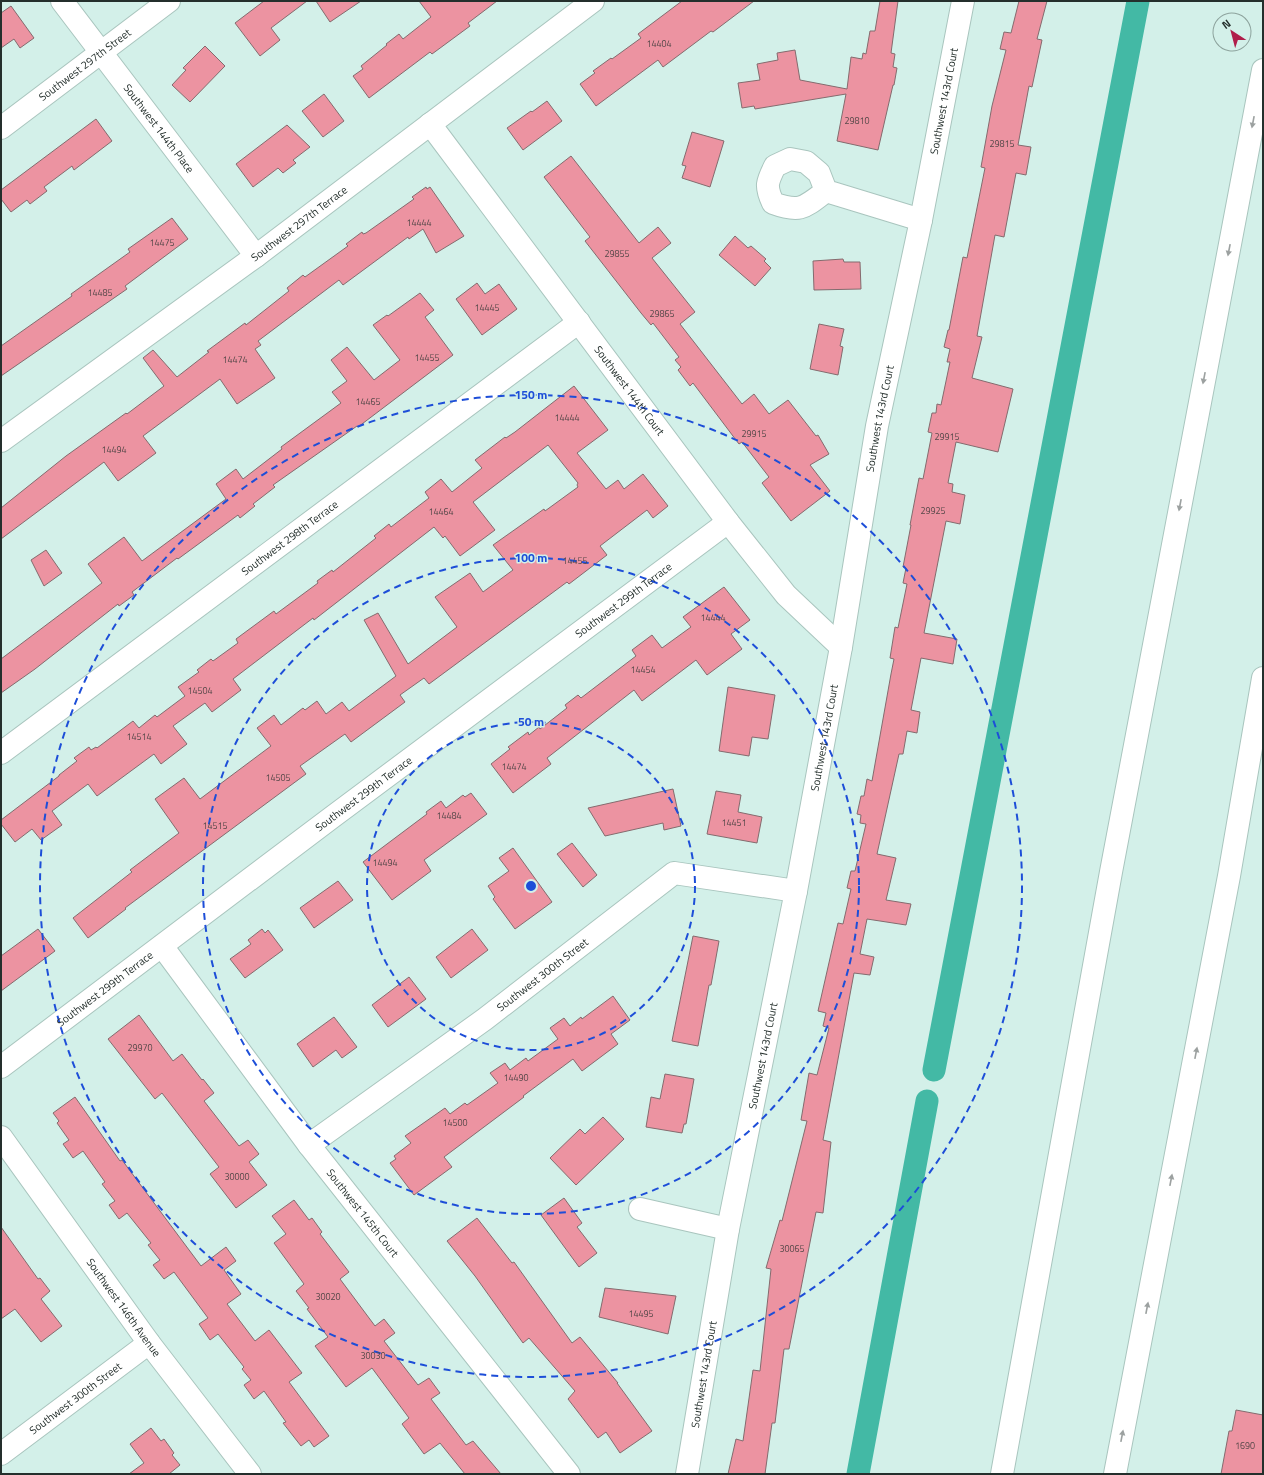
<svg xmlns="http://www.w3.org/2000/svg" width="1264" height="1475" font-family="'Titillium Web',sans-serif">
	<rect width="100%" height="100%" fill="#d3f0e9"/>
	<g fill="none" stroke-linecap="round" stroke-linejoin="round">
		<g stroke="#43b9a5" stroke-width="23">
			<path d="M934,1070l204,-1069"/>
			<path d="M858,1474l69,-373"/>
		</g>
	</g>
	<g fill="#ec93a1" stroke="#846b6e">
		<path d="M264,1h43l-36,27 9,12 -20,16 -25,-33z"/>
		<path d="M316,1h45l-31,21z"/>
		<path d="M419,1h78l-29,22 2,3 -38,28 -2,-2 -61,46 -16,-22 10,-7 -2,-3 26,-21 -1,-1 13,-10 4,5 28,-22z"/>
		<path d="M682,1h72l-41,31 -2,-1 -48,36 -5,-7 -62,46 -16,-22 15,-11 -2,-2 18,-13 1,1 29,-21 -3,-4z"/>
		<path d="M880,1h18l-7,52 4,1 -2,13 4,1 -3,17h-1l-15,65 -41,-9 9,-47 -91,15 -1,-3 -12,2 -4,-25 22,-3 -3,-16 21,-4 -1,-7 18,-3 5,30 47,9 4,-32 11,2 1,-6 3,1 4,-23h5z"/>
		<path d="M1019,1h28l-10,38 5,1 -10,47 -3,-1 -11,59 13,2 -5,28 -10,-2 -12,64 -9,-2 -18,101 5,1 -10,41 41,11 -15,63 -42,-10 -8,41 5,1 -1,8 13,3 -5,29 -14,-3 -22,112 33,6 -4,25 -32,-6 -10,52 9,2 -3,21 -10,-2 -4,23h-4l-22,100 19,4 -10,42 25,4 -5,21 -39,-6 -7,35 14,3 -4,18 -16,-2 -31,167 8,2 -8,71 -7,-1 -27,137h-5l-9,74h-3l-7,51h-37l8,-35 7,2 10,-71 7,1 11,-102 -5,-1 14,-48 2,1 25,-100 -6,-1 8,-47 8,2 12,-47 -6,-2 3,-13 -8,-2 20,-88 5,1 8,-35 -4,-1 4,-17h4l11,-47 -6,-1 1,-8 -4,-1 4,-18h3l3,-17 5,2 19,-107 3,-15 -4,-1 5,-31 3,1 9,-44 -4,-1 3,-15 -3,-1 8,-42h-1l9,-47 4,1 9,-46 -4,-1 4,-19h4l1,-9 4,1 9,-43h-3l3,-13 -6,-2 4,-17h1l14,-73 4,1 18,-90 -4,-1 11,-61 14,-56 -6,-1 4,-17 7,1z"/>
		<path d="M11,6l23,32 -14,10 -6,-9 -13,9v-35z"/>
		<path d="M205,46l20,20 -35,36 -18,-17 14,-15 -3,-2z"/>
		<path d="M324,94l20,27 -21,16 -21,-26z"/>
		<path d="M547,101l15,20 -39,29 -16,-22 24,-17 1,1z"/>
		<path d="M96,119l16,22 -38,29 -2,-4 -28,21 3,4 -17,13 -3,-4 -16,12 -10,-13v-9z"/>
		<path d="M287,125l23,22 -17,13 3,3 -13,10 -5,-5 -25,19 -17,-23z"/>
		<path d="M692,132l32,9 -14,46 -28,-9 4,-12 -4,-1z"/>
		<path d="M571,156l68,87 19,-16 13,16 -19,15 43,54 -15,12 62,80 12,-10 15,20 19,-14 28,36 2,-1 11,19 -19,11 20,26 -39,30 -29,-38 7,-6 -27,-35 -3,2 -46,-61 -3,3 -12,-16 3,-3 -6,-7 4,-3 -26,-34 -2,2 -10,-12 -56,-72 5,-4 -46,-60z"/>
		<path d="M426,187l1,2 3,-2 34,49 -28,17 -13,-24 -14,10 -1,-2 -65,48 -4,-5 -81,61 3,4 -6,4 20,29 -38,26 -17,-25 -77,57 13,17 -38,28 -14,-19 -103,77v-31l65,-52 60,-43 1,1 37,-28 -21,-28 10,-8 24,27 32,-25 -2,-1 38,-28 1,2 43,-34 -2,-3 16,-13 2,2 43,-31 -2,-2 16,-12 1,2 3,-1 48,-34 -2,-2z"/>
		<path d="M172,218l16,21 -63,47 2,3 -126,87v-30l71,-50 -1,-2 59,-42 -2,-3z"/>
		<path d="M735,236l13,12 3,-2 15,13 -2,2 7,7 -16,18 -36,-31z"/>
		<path d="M843,259l1,3h16l1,27 -47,1 -1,-29z"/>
		<path d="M477,283l8,11 14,-10 18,25 -35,26 -26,-36z"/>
		<path d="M420,293l14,17 -9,7 28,38 -95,72 -1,-1 -84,59 2,2 -22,17 2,2 -15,12 -2,-3 -60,44 -1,-1 -45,34 2,3 -15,11 -1,-2 -83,65 -34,24v-34l101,-76 -14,-19 36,-27 18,24 84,-62 -10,-15 20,-15 7,10 39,-30 -1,-2 60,-44 -9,-11 15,-11 -16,-21 16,-13 27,33 26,-20 -27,-35 14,-10 1,1z"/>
		<path d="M819,324l25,5 -4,17 3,1 -5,28 -28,-6z"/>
		<path d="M574,386l34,44 -31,23 29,36 12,-9 6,9 19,-15 25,32 -15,12 -6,-8 -47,36 7,9 -38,29 -2,-2 -138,102 -5,-6 -24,17 5,7 -54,40 -6,-8 -45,32 6,8 -181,134 1,1 -38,29 -15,-20 59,-46 -2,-2 49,-37 -24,-34 29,-21 16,21 71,-53 -14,-18 17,-13 7,10 22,-17 2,2 12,-9 9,13 16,-12 7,9 47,-35 -32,-56 14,-7 30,51 49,-37 -22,-30 35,-24 13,19 30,-22 -20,-25 51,-36 1,2 33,-24 -1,-2 1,-2 -30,-38 -75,57 22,28 -35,26 -15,-20 -2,2 -9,-11 -120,93 -1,-2 -80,61 8,11 -29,22 -7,-9 -32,23 14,18 -26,20 -7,-10 -57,42 -9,-12 -36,27 10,14 -21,15 -9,-11 -17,13 -14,-18v-4l58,-44v-1l18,-14 -3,-3 15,-11 2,3 5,-3 1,1 36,-27 6,7 16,-13 2,2 28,-21 -7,-9 21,-15 -2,-2 14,-11 2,2 25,-18 -2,-4 38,-28 2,3 42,-31 -1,-2 15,-11 1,2 43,-34 -2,-2 15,-12 2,3 38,-29 -4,-6 16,-13 11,13 30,-24 -7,-8 30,-23 1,1 9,-6z"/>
		<path d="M46,550l16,23 -18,13 -13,-26z"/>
		<path d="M724,587l26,33 -19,14 11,15 -35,26 -11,-15 -54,41 -8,-11 -87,68 4,6 -38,29 -22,-29 19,-15 -2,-2 20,-15 1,3 10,-8 1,2 27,-21 -2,-3 13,-10 3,3 55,-42 -4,-6 20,-15 10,13 29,-21 -8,-10z"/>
		<path d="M728,687l47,8 -7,44 -16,-2 -3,19 -30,-5z"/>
		<path d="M673,789l8,37 -17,4 -1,-7 -58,13 -17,-28z"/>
		<path d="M716,791l25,4 -3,17 24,5 -5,26 -50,-9z"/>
		<path d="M471,793l16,21 -63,46 7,11 -39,29 -29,-38 64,-48 -1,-2 15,-11 5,7 17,-13 2,2z"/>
		<path d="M572,843l25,32 -14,12 -26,-33z"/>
		<path d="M513,848l39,54 -37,27 -22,-30 2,-2 -7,-11 21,-15 -10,-13z"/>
		<path d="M338,881l15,19 -39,28 -14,-20z"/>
		<path d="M38,929l17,22 -54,40v-35z"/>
		<path d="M262,929l3,4 3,-3 15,20 -38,28 -15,-19 21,-15 -3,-4z"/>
		<path d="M472,929l16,21 -37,28 -15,-21z"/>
		<path d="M693,936l26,5 -8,44h-2l-11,61 -26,-5z"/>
		<path d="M409,977l17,22 -38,28 -16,-22z"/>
		<path d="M613,996l17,24 -19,14 7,10 -36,27 -9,-12 -50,37 1,1 -80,60 8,10 -38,28 -24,-32 6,-4 -2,-3 17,-13 -6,-7 40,-28 5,6 15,-11 2,2 31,-22 -8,-10 15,-10 5,7 16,-12 2,3 30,-22 -8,-11 14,-10 6,8 11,-9 1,2z"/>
		<path d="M139,1015l34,46 9,-7 20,26 1,-1 11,14 -10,8 35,45 9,-6 11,14 -10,8 18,23 -31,23 -26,-34 9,-7 -57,-74 -7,6 -47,-60z"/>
		<path d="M334,1017l23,30 -15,11 -6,-8 -23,17 -16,-23z"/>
		<path d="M665,1074l29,5 -8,45h-2l-2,9 -36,-6 5,-30 9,2z"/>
		<path d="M75,1097l45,64 2,-1 79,106 25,-19 10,14 -12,9 17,24 -14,10 28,37 14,-11 33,43 -13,9 40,54 -15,11 -5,-7 -8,6 -18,-23 3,-1 -22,-31 -10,8 -10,-14 7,-5 -9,-11 2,-2 -26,-33 -8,6 -11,-16 9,-6 -34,-46 -10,7 -11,-14 7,-5 -12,-15 3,-2 -24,-30 -8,6 -10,-14 6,-4 -13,-17 3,-2 -22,-31 -10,7 -10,-14 6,-4 -12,-17 2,-2 -6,-8z"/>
		<path d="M603,1117l21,22 -48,46 -26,-27 30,-29 5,5z"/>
		<path d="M564,1198l18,25 -5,4 20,26 -18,14 -38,-52z"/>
		<path d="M294,1200l15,20 3,-2 10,14 -2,2 29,38 -9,7 35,47 9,-7 11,14 -11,8 34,44 11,-7 11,15 -9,6 35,46 7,-4 28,33h-36l-25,-31 -16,11 -22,-30 7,-6 -37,-50 -26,19 -31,-41 13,-9 -21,-28 2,-1 -13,-17 8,-7 -30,-41 12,-9 -14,-18z"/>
		<path d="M477,1218l35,45 2,-1 58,81 8,-6 38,46h-1l35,48 -32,22 -14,-21 -8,6 -30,-39 7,-8 -46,-53 -6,5 -48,-67 -28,-35z"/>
		<path d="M1,1227l37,52 2,-1 10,13 -9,8 21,27 -21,16 -26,-33 -14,10z"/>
		<path d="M605,1288l71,8 -8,38 -69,-17z"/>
		<path d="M1236,1410l27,5v59h-42l8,-43h3z"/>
		<path d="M151,1428l10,13 3,-2 10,14 -2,2 8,10 -11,9h-40l15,-11 -14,-19z"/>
	</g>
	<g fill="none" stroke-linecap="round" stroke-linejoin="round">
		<defs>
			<g id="minor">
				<path id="s1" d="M62,1l194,255"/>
				<path id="s2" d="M430,124l298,398 58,73 55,52"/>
				<path id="s3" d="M1,128l168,-127"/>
				<path d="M826,191c-22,17 -26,22 -53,12 -8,-17 -6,-21 2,-37l15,-7 16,3 13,11 7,18 95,29"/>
				<path id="s4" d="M1,441l255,-185 337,-255"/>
				<path id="s5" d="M1,753l578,-431"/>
				<path id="s6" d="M162,946l147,199 260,329"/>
				<path id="s7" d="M1,1067l330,-249 397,-296"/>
				<path id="s8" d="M1,1137l148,206 101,131"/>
				<path id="s9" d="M309,1145l176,-126 189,-146 122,18"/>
				<path d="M640,1209l88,20"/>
				<path id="s10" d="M1,1454l148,-111"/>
				<path id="s11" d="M687,1474l41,-245 68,-338 45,-244 36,-221 44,-206 42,-219"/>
			</g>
			<g id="highway">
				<path d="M1002,1474l109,-602 152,-802"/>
				<path d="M1115,1474l114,-598 34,-198"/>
			</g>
		</defs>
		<use href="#minor" stroke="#a9c5be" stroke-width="24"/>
		<use href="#highway" stroke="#a9c5be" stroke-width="24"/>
		<use href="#minor" stroke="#fff" stroke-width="22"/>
		<use href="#highway" stroke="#fff" stroke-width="22"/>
	</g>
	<defs><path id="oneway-solid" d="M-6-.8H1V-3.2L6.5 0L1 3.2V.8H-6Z"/></defs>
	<g fill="#9ca1a0">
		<use href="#oneway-solid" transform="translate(1253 122) rotate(101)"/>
		<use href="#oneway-solid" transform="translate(1229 250) rotate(101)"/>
		<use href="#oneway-solid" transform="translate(1204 378) rotate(101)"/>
		<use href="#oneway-solid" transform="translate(1180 505) rotate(101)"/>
		<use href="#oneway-solid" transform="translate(1196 1053) rotate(-79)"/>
		<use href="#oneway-solid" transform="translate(1171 1180) rotate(-79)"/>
		<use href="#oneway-solid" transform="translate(1147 1308) rotate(-79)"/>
		<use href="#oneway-solid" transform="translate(1122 1436) rotate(-79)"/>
	</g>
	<g fill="none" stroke="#1d4ed8" stroke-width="2" stroke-dasharray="7 5">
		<circle cx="531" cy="886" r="164"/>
		<circle cx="531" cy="886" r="328"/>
		<circle cx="531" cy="886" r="491"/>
	</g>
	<g text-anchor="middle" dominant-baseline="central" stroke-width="3" stroke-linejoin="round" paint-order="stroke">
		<g font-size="9" fill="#564849">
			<text x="659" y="43">14404</text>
			<text x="857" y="120">29810</text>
			<text x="1002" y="143">29815</text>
			<text x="419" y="222">14444</text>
			<text x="162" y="242">14475</text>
			<text x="617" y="253">29855</text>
			<text x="100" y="292">14485</text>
			<text x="487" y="307">14445</text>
			<text x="662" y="313">29865</text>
			<text x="427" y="357">14455</text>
			<text x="235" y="359">14474</text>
			<text x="368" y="401">14465</text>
			<text x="567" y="417">14444</text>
			<text x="754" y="433">29915</text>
			<text x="947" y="436">29915</text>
			<text x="114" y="449">14494</text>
			<text x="933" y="510">29925</text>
			<text x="441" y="511">14464</text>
			<text x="575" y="560">14455</text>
			<text x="713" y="617">14444</text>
			<text x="643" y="669">14454</text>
			<text x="200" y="690">14504</text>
			<text x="139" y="736">14514</text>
			<text x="514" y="766">14474</text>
			<text x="278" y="777">14505</text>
			<text x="449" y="815">14484</text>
			<text x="734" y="822">14451</text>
			<text x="215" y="825">14515</text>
			<text x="385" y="862">14494</text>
			<text x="140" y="1047">29970</text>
			<text x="516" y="1077">14490</text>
			<text x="455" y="1122">14500</text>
			<text x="237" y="1176">30000</text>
			<text x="792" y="1248">30065</text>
			<text x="328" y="1296">30020</text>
			<text x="641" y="1313">14495</text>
			<text x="373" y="1355">30030</text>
			<text x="1245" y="1445">1690</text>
		</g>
		<g font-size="11" fill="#242f2c" stroke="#d3f0e9">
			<text stroke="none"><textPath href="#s3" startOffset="105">Southwest 297th Street</textPath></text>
			<text stroke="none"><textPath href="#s11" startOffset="1397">Southwest 143rd Court</textPath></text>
			<text stroke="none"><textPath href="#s1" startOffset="160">Southwest 144th Place</textPath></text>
			<text stroke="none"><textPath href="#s4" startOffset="369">Southwest 297th Terrace</textPath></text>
			<text stroke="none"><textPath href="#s2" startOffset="333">Southwest 144th Court</textPath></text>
			<text stroke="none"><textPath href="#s11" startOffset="1073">Southwest 143rd Court</textPath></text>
			<text stroke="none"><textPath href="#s5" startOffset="360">Southwest 298th Terrace</textPath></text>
			<text stroke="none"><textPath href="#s7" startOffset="778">Southwest 299th Terrace</textPath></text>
			<text stroke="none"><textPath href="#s11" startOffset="749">Southwest 143rd Court</textPath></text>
			<text stroke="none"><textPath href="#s7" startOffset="454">Southwest 299th Terrace</textPath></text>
			<text stroke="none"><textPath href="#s9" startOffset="289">Southwest 300th Street</textPath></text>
			<text stroke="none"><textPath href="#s7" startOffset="130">Southwest 299th Terrace</textPath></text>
			<text stroke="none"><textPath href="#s11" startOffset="425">Southwest 143rd Court</textPath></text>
			<text stroke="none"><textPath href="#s6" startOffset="334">Southwest 145th Court</textPath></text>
			<text stroke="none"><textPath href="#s8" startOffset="210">Southwest 146th Avenue</textPath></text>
			<text stroke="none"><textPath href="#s11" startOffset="101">Southwest 143rd Court</textPath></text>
			<text stroke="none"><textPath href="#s10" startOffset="93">Southwest 300th Street</textPath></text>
		</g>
	</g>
	<circle cx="531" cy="886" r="6" fill="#1d4ed8" stroke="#d3f0e9" stroke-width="2"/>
	<g font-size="12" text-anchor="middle" font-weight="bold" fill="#1d4ed8" stroke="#d3f0e9" stroke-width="3" stroke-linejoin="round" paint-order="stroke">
		<text x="531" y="399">150 m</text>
		<text x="531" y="562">100 m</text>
		<text x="531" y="726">50 m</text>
	</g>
	<rect width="1264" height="1475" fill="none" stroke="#242f2c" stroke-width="4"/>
	<g transform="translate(1232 32) rotate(324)"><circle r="19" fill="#d3f0e9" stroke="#8da39d"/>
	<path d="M0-3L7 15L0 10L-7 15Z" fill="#b01e4b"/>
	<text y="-6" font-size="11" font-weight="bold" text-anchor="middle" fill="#242f2c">N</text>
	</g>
</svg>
